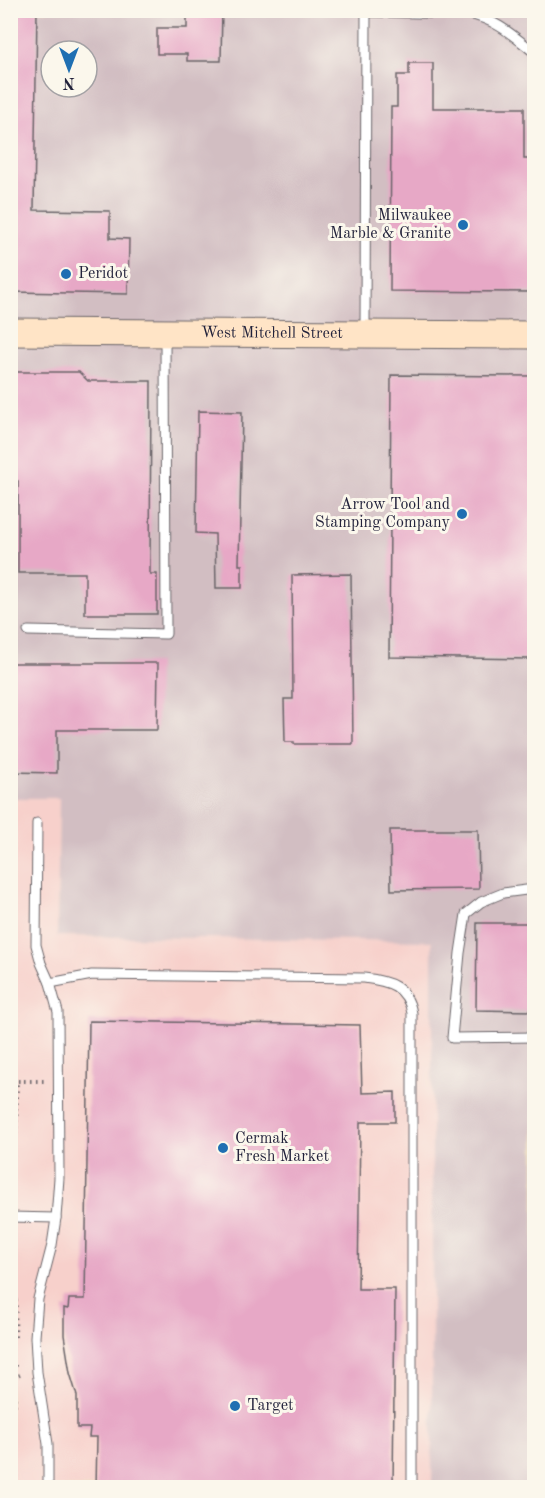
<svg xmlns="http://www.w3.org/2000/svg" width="545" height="1498" font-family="'Old Standard TT',serif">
	<rect width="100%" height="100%" fill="#fbf7ec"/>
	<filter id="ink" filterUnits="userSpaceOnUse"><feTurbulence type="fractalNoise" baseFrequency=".0167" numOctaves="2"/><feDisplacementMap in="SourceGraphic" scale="12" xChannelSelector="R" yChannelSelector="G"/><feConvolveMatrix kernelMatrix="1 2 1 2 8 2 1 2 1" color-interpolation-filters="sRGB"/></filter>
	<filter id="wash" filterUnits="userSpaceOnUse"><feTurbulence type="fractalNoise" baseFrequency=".008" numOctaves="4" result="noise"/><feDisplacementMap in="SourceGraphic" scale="24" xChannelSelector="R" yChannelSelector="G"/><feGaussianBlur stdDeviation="1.35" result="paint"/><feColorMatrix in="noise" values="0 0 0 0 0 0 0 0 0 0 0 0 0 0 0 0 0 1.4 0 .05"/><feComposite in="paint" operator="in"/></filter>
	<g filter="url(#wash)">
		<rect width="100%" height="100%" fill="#eedebd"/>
		<path fill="#f7d0cb" d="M10,798h49l-2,138 375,4v547h-421z"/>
		<path fill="#d2bec2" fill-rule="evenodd" d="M10,11h524v1476h-102v-546l-375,-5 2,-138h-48zM51,51h36v36h-36z"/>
		<g id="blocks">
			<g fill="#e7a8c6">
				<path d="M10,10h27l-3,200 76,1v27l19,1 -1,55 -118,-2z"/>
				<path d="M187,10h35l-1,51h-34v-7h-30v-26h30z"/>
				<path d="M409,63h24v45h91v51h10v133l-144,-1 1,-184h6v-32h12z"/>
				<path d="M10,372h69l9,9h63l-1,193h7v40h-72v-41h-67v-92h-8z"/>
				<path d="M391,375l143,1v275l-5,8 -140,-2z"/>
				<path d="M198,411l44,1 -3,153h3v23h-26l-1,-54 -19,-1z"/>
				<path d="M351,574l2,170h-59v-2h-9l-1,-43h9l-1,-124z"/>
				<path d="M10,663h148l-1,67h-100v43l-47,-1z"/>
				<path d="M390,830h88l1,59 -88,1z"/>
				<path d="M477,923h57v88l-58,-1z"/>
				<path d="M89,1021l271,4 2,68 33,-1v30h-35l-2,167h37l-2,199h-297l1,-51h-8l1,-9h-13v-32l-7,-23 -6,-38v-27l4,1 1,-10h16z"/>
			</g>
		</g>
	</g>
	<g filter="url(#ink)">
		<use href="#blocks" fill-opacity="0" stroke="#696468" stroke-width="1.5"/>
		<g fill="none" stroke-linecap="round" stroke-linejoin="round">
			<defs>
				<g id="lane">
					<path d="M365,332l1,-320 103,2c29,7 42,20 65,38"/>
					<path d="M28,631l138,3 -1,-299"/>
					<path d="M37,823l-1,122 5,18 9,20 8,29 1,166 -3,40 -4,27 -14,54 -3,38 2,35 11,72v44"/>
					<path d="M534,889l-31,4 -22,9 -15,12 -6,39 -8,85 82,-1"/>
					<path d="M50,983l42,-8 272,3c25,3 43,8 48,35v475"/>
					<path d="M10,1217l46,1"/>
				</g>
				<g id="secondary">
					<path id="s1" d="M10,332l524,3"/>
				</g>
			</defs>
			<use href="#lane" stroke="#696468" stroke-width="11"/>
			<use href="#secondary" stroke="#696468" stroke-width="29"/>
			<g stroke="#696468" stroke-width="4" stroke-dasharray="1.5 4.5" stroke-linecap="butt">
				<path d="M10,889h10v2"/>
				<path d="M16,1140l1,-59h27"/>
				<path d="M15,1337l1,-42"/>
				<path d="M15,1365v12"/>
				<path d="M10,1386h5v-9l5,-2"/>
				<path d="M15,1386v20"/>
			</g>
			<use href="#lane" stroke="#fff" stroke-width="9"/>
			<use href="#secondary" stroke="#ffe4c6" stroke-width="27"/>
		</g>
	</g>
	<g fill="#1f6fb2" stroke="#fbf7ec" stroke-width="2">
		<circle cx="463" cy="225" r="6"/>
		<circle cx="66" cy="274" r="6"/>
		<circle cx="462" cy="514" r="6"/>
		<circle cx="223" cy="1148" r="6"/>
		<circle cx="235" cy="1406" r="6"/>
	</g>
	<g text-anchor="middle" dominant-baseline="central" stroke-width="6" stroke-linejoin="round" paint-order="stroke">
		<g font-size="16" fill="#22223b" stroke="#fbf7ec" text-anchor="start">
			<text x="451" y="216" text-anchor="end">Milwaukee<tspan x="451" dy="18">Marble &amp; Granite</tspan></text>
			<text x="78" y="274">Peridot</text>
			<text x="450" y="505" text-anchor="end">Arrow Tool and<tspan x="450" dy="18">Stamping Company</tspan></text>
			<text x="235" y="1139">Cermak<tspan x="235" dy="18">Fresh Market</tspan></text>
			<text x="247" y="1406">Target</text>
		</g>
		<g font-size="16" fill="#22223b" stroke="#fbf7ec">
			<text stroke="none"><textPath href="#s1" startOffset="262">West Mitchell Street</textPath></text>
		</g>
	</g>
	<rect width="545" height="1498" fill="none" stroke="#fbf7ec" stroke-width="36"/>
	<g transform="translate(69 69) rotate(180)"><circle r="28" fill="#fbf7ec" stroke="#a4a2a5" stroke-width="1.5"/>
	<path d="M0-4.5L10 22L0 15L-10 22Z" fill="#1f6fb2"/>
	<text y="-9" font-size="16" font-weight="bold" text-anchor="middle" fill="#22223b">N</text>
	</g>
</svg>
